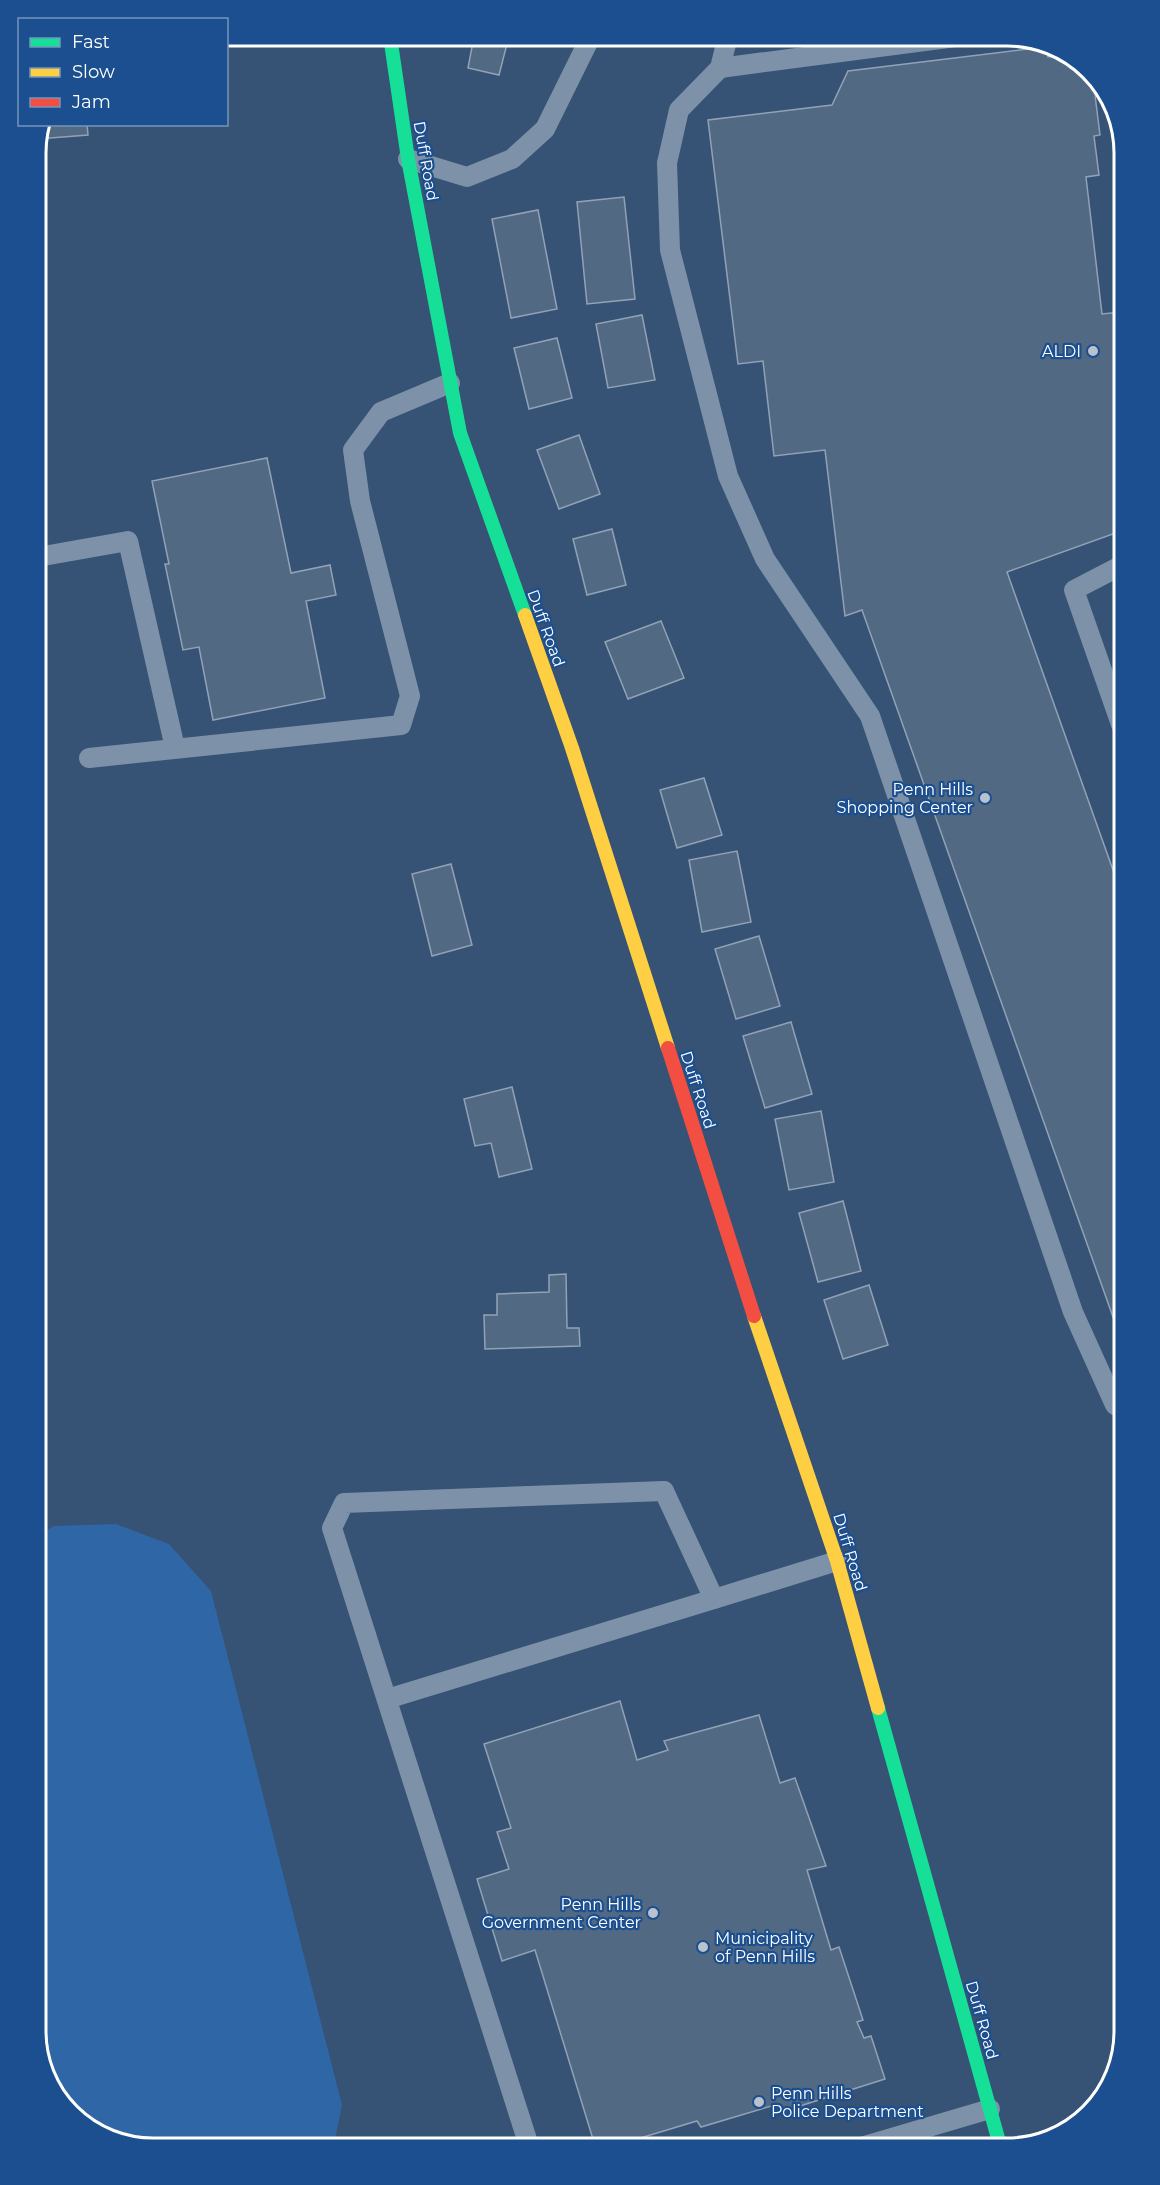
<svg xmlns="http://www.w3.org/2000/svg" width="1160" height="2185" font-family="Montserrat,sans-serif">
	<rect width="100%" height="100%" fill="#365274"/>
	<path fill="#2f66a5" d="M116,1524l53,20 42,47 131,514 -9,44h-187l-58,-20 -43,-52 -9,-45v-495l18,-11z"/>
	<g fill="#526984" stroke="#92a2b6" stroke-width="1.5">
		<path d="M474,36h35l-10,39 -31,-7z"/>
		<path d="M1044,47l3,1 1,9 16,-2 14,5 15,19 7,56 -6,1 5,39 -13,2 16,137 19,-2 3,21v197l-117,42 117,329v447l-262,-738 -17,6 -20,-166 -51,6 -11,-95 -25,3 -30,-244 124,-15 16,-34z"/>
		<path d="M41,124h46l1,11 -50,4z"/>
		<path d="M624,197l11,102 -48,5 -10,-102z"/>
		<path d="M538,210l19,99 -46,9 -19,-99z"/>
		<path d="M642,315l13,65 -47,8 -12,-64z"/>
		<path d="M557,338l15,60 -43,11 -15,-61z"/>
		<path d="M579,435l21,59 -41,15 -22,-59z"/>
		<path d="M267,458l24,115 39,-8 6,30 -30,6 19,97 -112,22 -14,-73 -16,3 -18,-86h4l-17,-83z"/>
		<path d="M612,529l14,56 -39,10 -14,-56z"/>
		<path d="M661,621l23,57 -56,21 -23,-57z"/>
		<path d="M704,778l18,57 -45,13 -17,-58z"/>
		<path d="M737,851l14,71 -49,10 -13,-72z"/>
		<path d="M451,864l21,81 -40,11 -20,-82z"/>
		<path d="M759,936l21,70 -44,13 -21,-70z"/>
		<path d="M791,1022l21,72 -47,14 -22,-72z"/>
		<path d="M512,1087l20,82 -33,8 -8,-34 -16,3 -11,-47z"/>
		<path d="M821,1111l13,71 -45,8 -14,-71z"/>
		<path d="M843,1201l18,70 -43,11 -19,-69z"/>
		<path d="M566,1274l1,54h12l1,18 -95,3 -1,-34h13v-21l52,-2v-17z"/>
		<path d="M869,1285l19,60 -45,14 -19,-59z"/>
		<path d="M620,1701l17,59 31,-10 -4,-9 95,-26 21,68 15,-5 31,88 -19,4 24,80 8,-3 24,73 -6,2 7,16 7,-2 14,43 -104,33 -3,-8 -77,23 -4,-6 -60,18 3,10h-44l-61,-199 -33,11 -25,-82 32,-10 -12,-37 14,-4 -27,-84z"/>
	</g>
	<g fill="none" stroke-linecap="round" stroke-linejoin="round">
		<g stroke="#7d92a8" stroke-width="20">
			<path d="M728,36l-8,32 -41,42 -12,53 3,87 58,226 37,83 105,157 203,596 42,93 9,4"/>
			<path d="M720,68l243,-32"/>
			<path d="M408,159l59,18 45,-18 33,-30 46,-93"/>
			<path d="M49,555l79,-14 47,207"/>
			<path d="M1124,733l-50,-143 50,-26"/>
			<path d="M89,758l312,-33 9,-29 -50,-195 -7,-51 28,-38 69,-29"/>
			<path d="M387,1699l327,-100"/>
			<path d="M530,2149l-198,-621 12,-25 320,-12 50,108 123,-38"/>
			<path d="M854,2149l136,-40"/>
		</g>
		<g stroke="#16e098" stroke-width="14">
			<path d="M390,36l18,123 52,274 65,182"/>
			<path d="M878,1708l123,441"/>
		</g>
		<g stroke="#ffcf43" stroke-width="14">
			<path d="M525,615l47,133 96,300"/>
			<path d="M754,1316l83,245 41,147"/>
		</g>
		<path stroke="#f24e42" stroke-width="14" d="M668,1048l86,268"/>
	</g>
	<g fill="#b9c2ce" stroke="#1b4f8f" stroke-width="2">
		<circle cx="1093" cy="351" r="6"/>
		<circle cx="985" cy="798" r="6"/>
		<circle cx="653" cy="1913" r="6"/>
		<circle cx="703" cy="1947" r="6"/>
		<circle cx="759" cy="2102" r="6"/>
	</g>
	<g text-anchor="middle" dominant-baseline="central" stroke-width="4.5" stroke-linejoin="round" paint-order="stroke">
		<g font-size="16" fill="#fff" stroke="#1b4f8f">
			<text transform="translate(426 161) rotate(80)">Duff Road</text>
			<text transform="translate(546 628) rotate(70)">Duff Road</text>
			<text transform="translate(698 1090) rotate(72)">Duff Road</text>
			<text transform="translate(850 1552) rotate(73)">Duff Road</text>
			<text transform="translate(982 2020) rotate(74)">Duff Road</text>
		</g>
		<g font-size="16" fill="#fff" stroke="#1b4f8f" text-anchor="end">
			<text x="1081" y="351">ALDI</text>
			<text x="973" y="789">Penn Hills<tspan x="973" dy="18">Shopping Center</tspan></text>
			<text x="641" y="1904">Penn Hills<tspan x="641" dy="18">Government Center</tspan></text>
			<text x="715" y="1938" text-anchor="start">Municipality<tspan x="715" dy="18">of Penn Hills</tspan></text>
			<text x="771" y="2093" text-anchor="start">Penn Hills<tspan x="771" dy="18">Police Department</tspan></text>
		</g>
	</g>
	<path d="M0 0H1160V2185H0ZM153 46H1007A107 107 0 0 1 1114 153V2031A107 107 0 0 1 1007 2138H153A107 107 0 0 1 46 2031V153A107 107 0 0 1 153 46Z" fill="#1b4f8f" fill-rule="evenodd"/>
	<path fill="none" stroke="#fff" stroke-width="3" d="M153 46H1007A107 107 0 0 1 1114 153V2031A107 107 0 0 1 1007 2138H153A107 107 0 0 1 46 2031V153A107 107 0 0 1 153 46Z"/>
	<rect x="18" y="18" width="210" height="108" fill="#1b4f8f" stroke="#7695bc" stroke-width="1.5"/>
	<rect x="30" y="38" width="30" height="9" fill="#16e098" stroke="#7695bc" stroke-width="1.5"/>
	<text x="72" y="48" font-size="18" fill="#ffffff">Fast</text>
	<rect x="30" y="68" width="30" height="9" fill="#ffcf43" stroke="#7695bc" stroke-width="1.5"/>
	<text x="72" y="78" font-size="18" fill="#ffffff">Slow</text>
	<rect x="30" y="98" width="30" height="9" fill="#f24e42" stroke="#7695bc" stroke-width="1.5"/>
	<text x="72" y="108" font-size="18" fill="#ffffff">Jam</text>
</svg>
